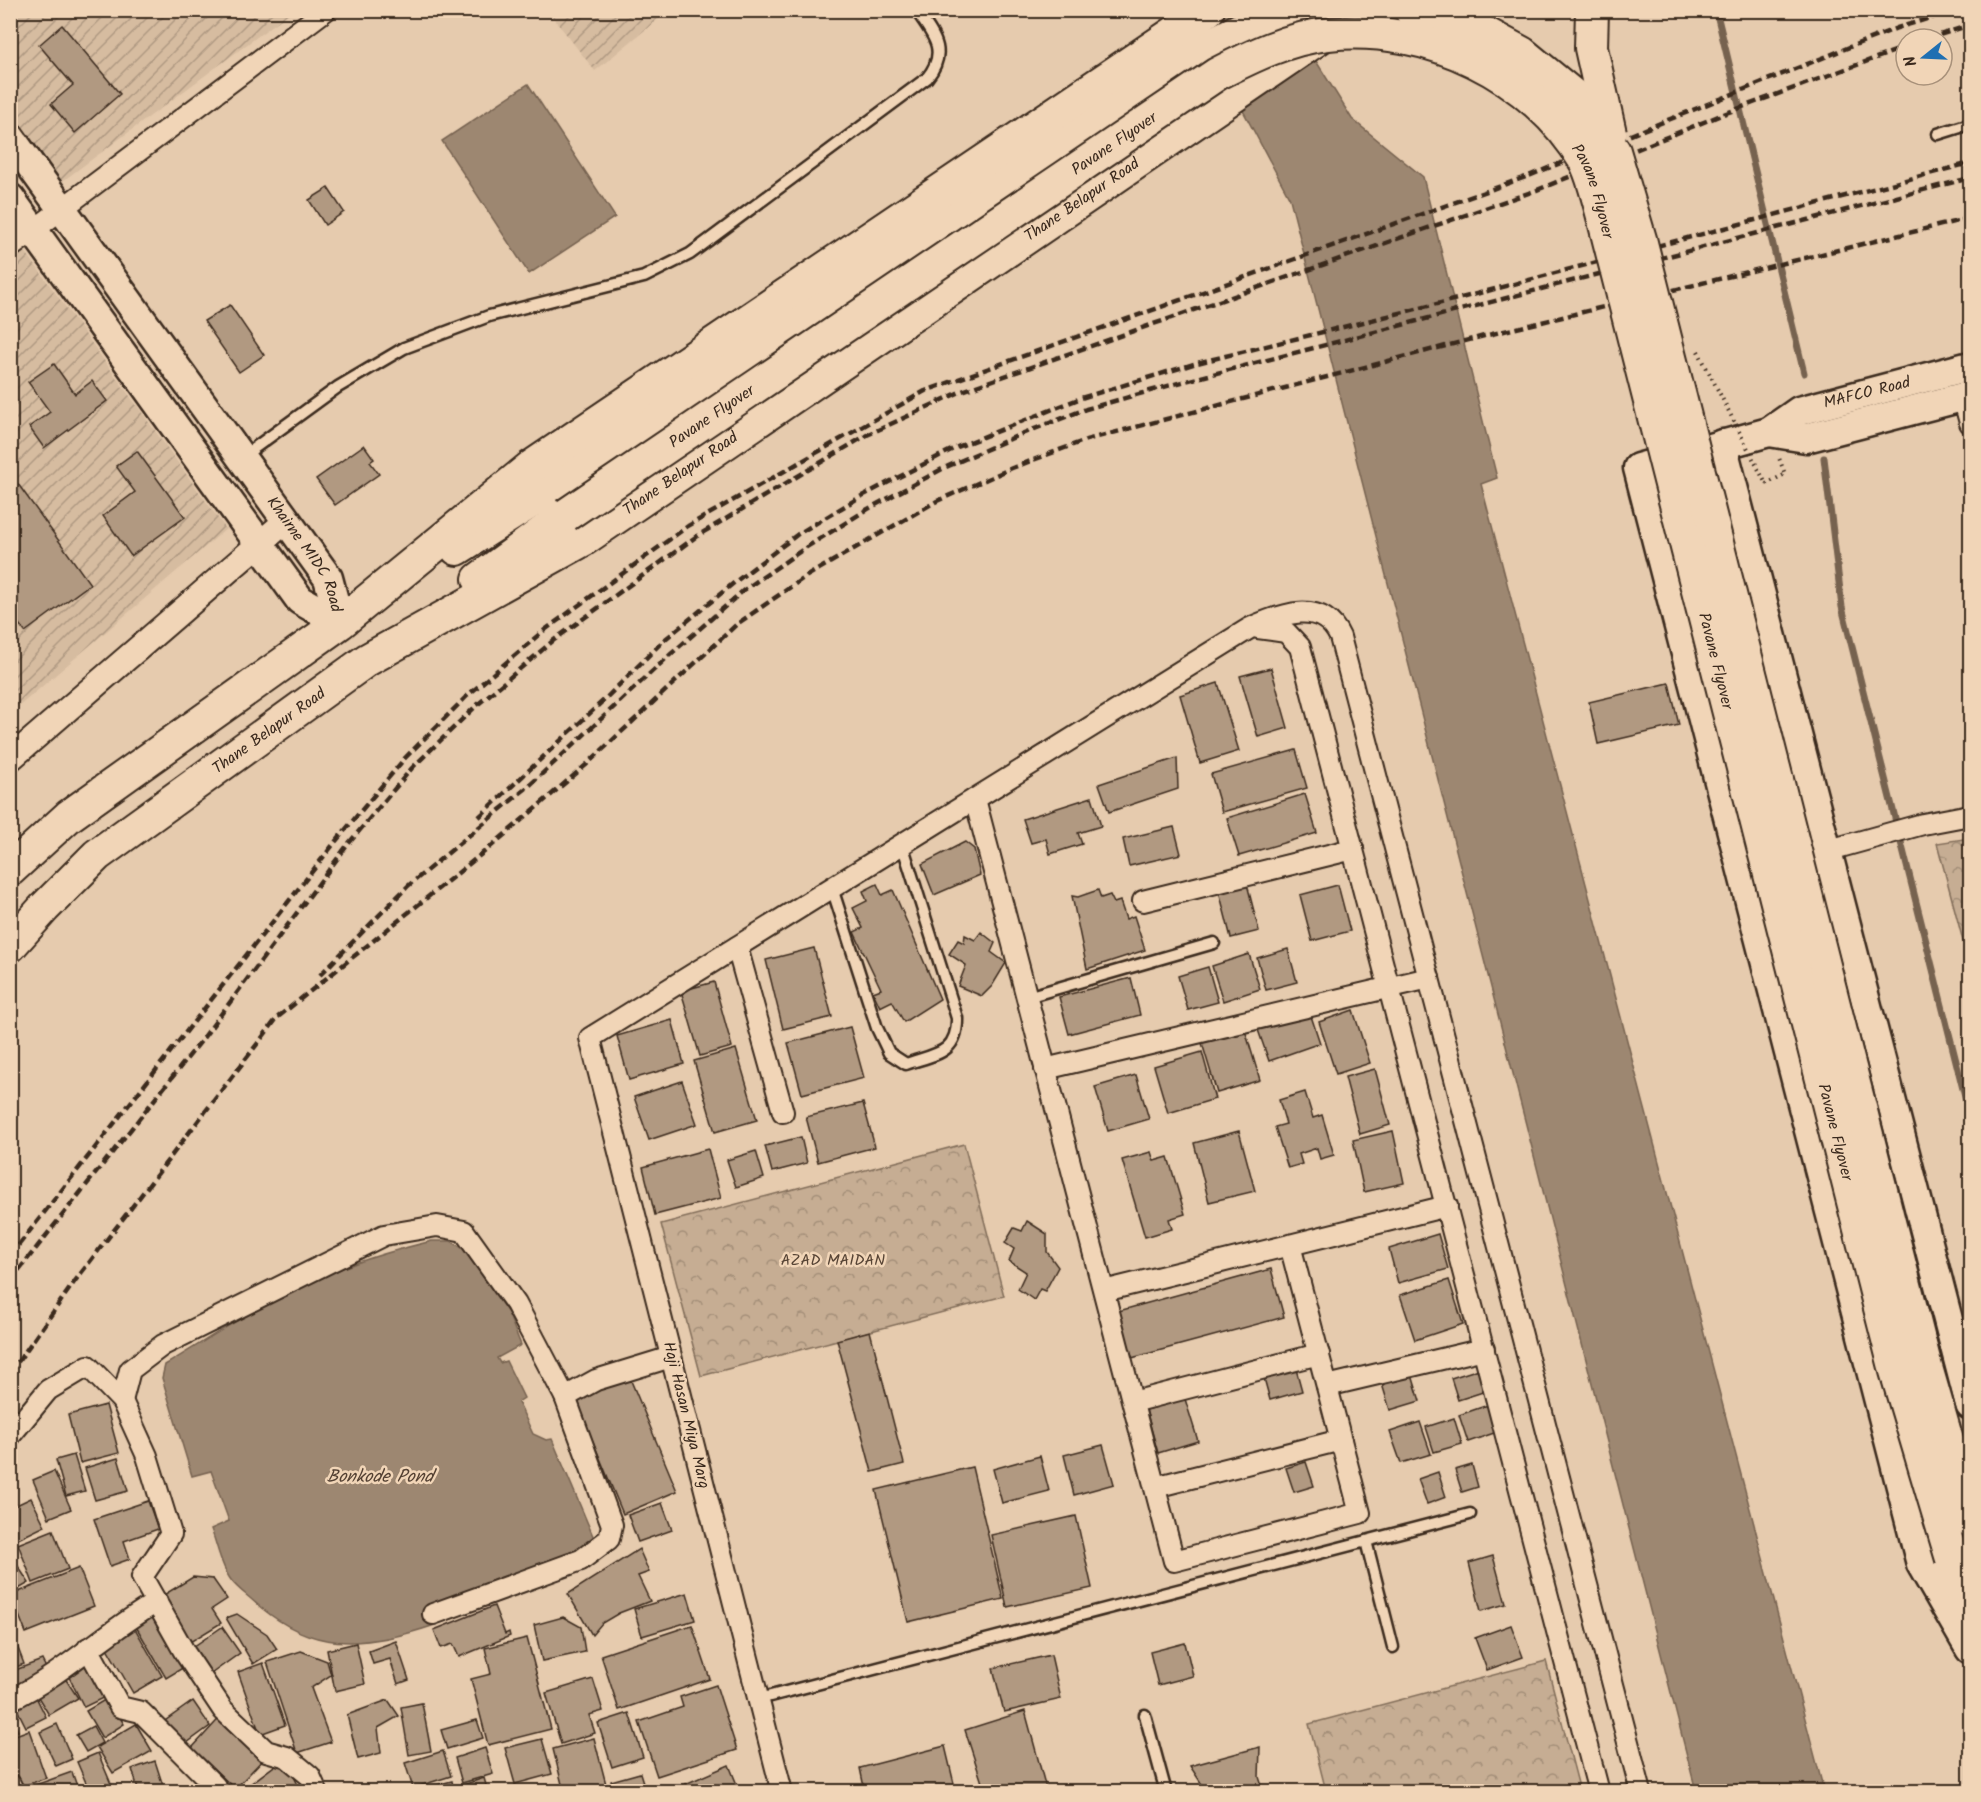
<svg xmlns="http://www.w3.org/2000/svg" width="1981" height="1802" font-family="Kalam,sans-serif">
	<defs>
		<pattern id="industrial-furrows" width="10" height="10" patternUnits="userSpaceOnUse" patternTransform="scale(1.5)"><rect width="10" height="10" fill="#d6bca0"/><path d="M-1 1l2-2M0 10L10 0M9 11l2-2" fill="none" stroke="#af9982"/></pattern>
		<pattern id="park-crowns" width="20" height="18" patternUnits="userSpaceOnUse" patternTransform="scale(1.5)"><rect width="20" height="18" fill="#c6ad93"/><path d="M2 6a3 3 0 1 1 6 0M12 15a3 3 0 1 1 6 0" fill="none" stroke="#a28d77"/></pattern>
	</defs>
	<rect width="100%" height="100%" fill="#e6cbae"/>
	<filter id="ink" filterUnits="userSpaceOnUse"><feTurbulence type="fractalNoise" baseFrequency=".0167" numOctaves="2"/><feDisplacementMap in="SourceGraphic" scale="12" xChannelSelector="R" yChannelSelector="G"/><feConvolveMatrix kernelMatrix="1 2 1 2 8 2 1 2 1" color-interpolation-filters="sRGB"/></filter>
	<g filter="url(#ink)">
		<g fill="url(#industrial-furrows)">
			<path d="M10,11h282l-236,175 -45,-65z"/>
			<path d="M548,11h120l-73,60z"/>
			<path d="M10,230l216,299 -215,184h-1z"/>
		</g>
		<g fill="url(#park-crowns)" stroke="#806c58" stroke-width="1.5">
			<path d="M1970,838v129l-33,-124z"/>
			<path d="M964,1144l40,152 -303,80 -40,-152z"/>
			<path d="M1546,1661l34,130h-254l-17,-67z"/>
		</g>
		<g fill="#9d8771" stroke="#766250" stroke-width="1.5">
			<path d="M1190,11h95l67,108 71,58 74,301 -16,6 343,1307h-128l-406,-1592z"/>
			<path d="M528,84l87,133 -86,57 -87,-133z"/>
			<path d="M432,1241h19l13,8 44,64 13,32 -24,13 3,5 6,-2 18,37 -6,4 15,32 13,6 6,-1 44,104 -15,17c-68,31 -178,94 -255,80 -28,-5 -54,-22 -75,-41 -7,-6 -15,-12 -20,-19 -10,-13 -14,-36 -20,-51l18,-8 -18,-50 -19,5 -30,-98 3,-13c38,-23 76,-48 115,-69 47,-25 101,-43 152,-55z"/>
		</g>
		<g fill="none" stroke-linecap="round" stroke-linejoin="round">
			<g stroke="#766250" stroke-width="7">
				<path d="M1716,10l88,363"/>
				<path d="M1824,458l18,149 128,510"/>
			</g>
		</g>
		<g fill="#b19981" stroke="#3b2a1e" stroke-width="1.5">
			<path d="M62,25l58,69 -45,39 -24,-29 22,-19 -34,-40z"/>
			<path d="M328,188l16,24 -19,13 -16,-25z"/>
			<path d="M230,305l34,50 -25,17 -35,-51z"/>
			<path d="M54,364l21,30 17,-13 15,20 -63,47 -15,-21 21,-15 -22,-30z"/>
			<path d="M364,445l10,14 -4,3 9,12 -44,31 -19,-26z"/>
			<path d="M137,451l48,66 -54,39 -28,-40 32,-24 -19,-26z"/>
			<path d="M18,484l72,100 -65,48 -15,-20v-123z"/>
			<path d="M1271,668l17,60 -30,9 -18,-61z"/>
			<path d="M1218,683l21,68 -39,12 -20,-68z"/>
			<path d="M1669,683l10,42 -81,19 -9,-42z"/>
			<path d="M1296,750l11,38 -85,24 -11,-38z"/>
			<path d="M1177,758l1,31 -69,23 -10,-28z"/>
			<path d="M1305,794l12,39 -78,23 -12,-38z"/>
			<path d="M1092,797l9,29 -23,7 4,11 -32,10 -4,-15 -15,4 -8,-24z"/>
			<path d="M1174,827l7,27 -52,12 -6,-27z"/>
			<path d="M965,842l9,7 6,26 -46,20 -12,-31z"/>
			<path d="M877,884l5,11 11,-5 47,109 -36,23 -12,-21 -12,6 -7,-15 8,-3 -27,-57 9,-4 -10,-20 14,-7 -4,-10z"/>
			<path d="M1247,884l12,47 -28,7 -12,-47z"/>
			<path d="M1338,885l12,46 -38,10 -12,-46z"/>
			<path d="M1098,890l3,8 9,-3 4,8 6,-2 6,18 8,-3 11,34 -58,19 -15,-73 6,1z"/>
			<path d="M981,932l14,11 -4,9 15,11 -14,23 -10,10 -24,-10 8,-21 -17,-11 9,-14 6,3 1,-8 10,5z"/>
			<path d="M814,948l18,69 -49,12 -17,-69z"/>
			<path d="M1288,949l9,33 -31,8 -9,-32z"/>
			<path d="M1249,954l11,35 -37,12 -11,-35z"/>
			<path d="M1208,967l10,35 -30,8 -10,-34z"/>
			<path d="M1131,978l9,37 -71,19 -10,-37z"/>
			<path d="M714,982l18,65 -32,9 -19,-65z"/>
			<path d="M1309,1010l11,33 -51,18 -12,-34z"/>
			<path d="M1353,1010l17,53 -34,11 -17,-52z"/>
			<path d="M672,1020l12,44 -55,16 -12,-44z"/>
			<path d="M850,1027l14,51 -62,16 -14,-51z"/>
			<path d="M1245,1030l15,50 -43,13 -15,-50z"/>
			<path d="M736,1049l21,71 -42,12 -21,-71z"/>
			<path d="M1202,1052l13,47 -47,14 -14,-47z"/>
			<path d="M1375,1069l15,56 -30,9 -15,-57z"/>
			<path d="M1136,1075l13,44 -41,12 -13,-44z"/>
			<path d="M682,1081l15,43 -48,16 -15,-43z"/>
			<path d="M1305,1092l8,26 9,-3 12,40 -14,4 -3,-11 -18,6 3,10 -14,4 -13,-41 11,-3 -7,-24z"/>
			<path d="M863,1103l12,44 -57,15 -12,-45z"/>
			<path d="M1239,1131l16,60 -46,11 -15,-59z"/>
			<path d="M1393,1131l11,52 -40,9 -11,-52z"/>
			<path d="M801,1137l6,26 -35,9 -7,-26z"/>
			<path d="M708,1149l13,49 -66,17 -12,-48z"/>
			<path d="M756,1151l8,27 -28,9 -9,-27z"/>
			<path d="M1151,1152l3,9 14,-4 17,57 -16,5 3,10 -27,8 -23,-77z"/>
			<path d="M1027,1221l20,13v18l11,15 -13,24 -5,-2 -6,11 -16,-11 8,-17 -17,-11 5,-12 -9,-6 9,-15 8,3z"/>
			<path d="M1438,1234l10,35 -50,14 -9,-34z"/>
			<path d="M1271,1269l13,48 -156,42 -13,-47z"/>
			<path d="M1449,1280l14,44 -48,16 -15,-45z"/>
			<path d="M870,1331l34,133 -32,8 -35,-132z"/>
			<path d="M1296,1369l6,22 -32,9 -6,-22z"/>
			<path d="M1479,1369l7,22 -28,9 -7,-22z"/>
			<path d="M1412,1375l8,26 -30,9 -8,-26z"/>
			<path d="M629,1376l48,115 -54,23 -48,-116z"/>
			<path d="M1185,1399l13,42 -40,12 -12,-43z"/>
			<path d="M106,1405l13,48 -39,10 -12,-48z"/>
			<path d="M1488,1405l9,27 -29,10 -9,-27z"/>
			<path d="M1454,1418l8,26 -28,8 -8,-25z"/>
			<path d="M1420,1422l11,32 -30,9 -11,-31z"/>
			<path d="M1103,1445l11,39 -40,11 -10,-40z"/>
			<path d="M74,1455l11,36 -19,5 -10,-36z"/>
			<path d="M1040,1456l9,35 -47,12 -9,-34z"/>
			<path d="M118,1458l10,33 -33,9 -10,-32z"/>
			<path d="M1306,1462l8,24 -20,6 -8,-24z"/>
			<path d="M1472,1465l6,22 -16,5 -7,-22z"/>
			<path d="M972,1467l31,132 -95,23 -32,-132z"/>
			<path d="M54,1471l17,38 -22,9 -16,-38z"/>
			<path d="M1438,1472l8,25 -19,7 -9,-25z"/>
			<path d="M31,1498l14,28 -35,17v-35z"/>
			<path d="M148,1501l10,28 -34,12 6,18 -20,7 -16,-47z"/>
			<path d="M662,1503l10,27 -34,12 -10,-27z"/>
			<path d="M1076,1516l16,72 -85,19 -16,-72z"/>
			<path d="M53,1530l15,39 -35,14 -15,-39z"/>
			<path d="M639,1549l10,23 -11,4 12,25 -31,12 -17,10 -10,12 -24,-41z"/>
			<path d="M10,1554l19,29 -19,11z"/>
			<path d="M1493,1556l13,48 -25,7 -12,-48z"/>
			<path d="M79,1568l15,38 -68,27 -15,-38z"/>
			<path d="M193,1577l20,2 14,20 -15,10 9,14 -31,19 -28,-46z"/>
			<path d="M687,1593l8,27 -53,16 -8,-27z"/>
			<path d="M494,1606l11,28 4,-2 1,4 -51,21 -6,-13 -12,4 -7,-18z"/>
			<path d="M155,1611l31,55 -20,12 -32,-55z"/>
			<path d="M237,1614l30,20 10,15 -24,15 -27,-46z"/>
			<path d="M563,1617l18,10 4,25 -43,9 -8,-36z"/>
			<path d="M133,1625l29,51 -29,17 -30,-52z"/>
			<path d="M692,1625l18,54 -91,31 -18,-55z"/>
			<path d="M1511,1625l12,32 -36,13 -12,-32z"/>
			<path d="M10,1627l14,37 -14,5z"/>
			<path d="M222,1627l18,26 -32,23 -18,-27z"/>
			<path d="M527,1638l24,91 -63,16 -17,-66 20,-5 -6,-26z"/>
			<path d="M396,1641l13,39 -11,4 -8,-25 -17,5 -4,-13z"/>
			<path d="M356,1643l9,41 -30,7 -8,-41z"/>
			<path d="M1185,1643l8,33 -35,9 -8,-33z"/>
			<path d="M301,1651l26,10 4,14 -20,13 20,54 -34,11 -30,-91z"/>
			<path d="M1051,1655l10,44 -57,13 -11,-44z"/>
			<path d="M88,1656l19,40 -23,11 -18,-36z"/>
			<path d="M42,1660l6,12 -38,15v-15z"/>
			<path d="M263,1663l22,62 -25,9 -22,-62z"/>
			<path d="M63,1675l15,23 -29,17 -14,-23z"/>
			<path d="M593,1679l10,32 -14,4 6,18 -34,11 -15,-51z"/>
			<path d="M716,1685l21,65 -80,26 -18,-54 44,-15 -3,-10z"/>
			<path d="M35,1695l11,22 -20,10 -11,-22z"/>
			<path d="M108,1698l16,26 -22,14 -16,-27z"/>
			<path d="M388,1700l11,16 -21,12 3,25 -23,6 -11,-44z"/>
			<path d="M193,1701l17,25 -30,22 -18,-25z"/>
			<path d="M422,1703l9,48 -22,4 -8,-48z"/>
			<path d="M10,1711l8,20 -8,3z"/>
			<path d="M1025,1711l22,81h-62l-20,-62z"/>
			<path d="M225,1712l43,42 -33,35 -43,-41z"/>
			<path d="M629,1713l14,44 -31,10 -14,-44z"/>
			<path d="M477,1720l6,18 -36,11 -6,-19z"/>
			<path d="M57,1724l15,35 -16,7 -16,-34z"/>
			<path d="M136,1724l16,27 -39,22 -16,-26z"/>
			<path d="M93,1726l9,17 -16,9 -10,-17z"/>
			<path d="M29,1730l17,48 -28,10 -8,-20v-31z"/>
			<path d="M594,1738l14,54h-44l-11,-43z"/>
			<path d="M542,1739l10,35 -37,10 -10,-36z"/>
			<path d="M945,1746l11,46h-91l-5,-24z"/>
			<path d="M1260,1747l-1,30 5,15h-57l-17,-26z"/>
			<path d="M485,1748l8,26 -31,9 -7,-25z"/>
			<path d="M443,1751l8,25 -38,12 -8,-25z"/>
			<path d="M98,1753l16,38 -1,1h-23l-13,-30z"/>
			<path d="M285,1758l15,31 -57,3 -1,-2z"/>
			<path d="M155,1761l10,31h-26l-7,-23z"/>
			<path d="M729,1765l11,27h-73z"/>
			<path d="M72,1772l6,17 -7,3h-43l-1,-4z"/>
			<path d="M640,1773l6,19h-32l-3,-11z"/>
			<path d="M484,1778l4,14h-27l-1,-6z"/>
			<path d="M452,1781l2,11h-45z"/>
		</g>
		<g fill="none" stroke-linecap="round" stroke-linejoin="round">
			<defs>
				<g id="service">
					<path d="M1938,134l32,-10"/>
					<path d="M242,457l96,-70 66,-39 85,-32 155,-39 46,-23 237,-176c22,-27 6,-43 -11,-68"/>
					<path d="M832,888l45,140 12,25 17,11c29,-10 52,-10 51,-46l-55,-174"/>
					<path d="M1027,997l187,-54"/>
					<path d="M1366,1541l27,106"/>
					<path d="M759,1699l711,-185"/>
					<path d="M1145,1715l21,77"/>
				</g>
				<g id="minor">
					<path d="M10,248l316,-238"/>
					<path d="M1963,397l7,26"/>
					<path d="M1258,628l28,4 14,15 299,1145"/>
					<path d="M975,799l199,762 186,-48 -70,-268"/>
					<path d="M1826,851l97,-27 47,-9"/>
					<path d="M1143,901l210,-52"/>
					<path d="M737,947l46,165"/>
					<path d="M1045,1069l384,-91"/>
					<path d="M1104,1291l343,-85"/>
					<path d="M1327,1386l157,-37"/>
					<path d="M565,1397l31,-17 75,-23"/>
					<path d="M122,1401l8,-31 33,-25 221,-110 53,-9 27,5 52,73 49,93 47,128 -3,14 -28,21 -148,54"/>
					<path d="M1133,1402l186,-48"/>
					<path d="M10,1436l38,-46 40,-24 34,35 25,55 24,78 -29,43 43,76 38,57 43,41 21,6 23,19 7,16"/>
					<path d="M1155,1487l186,-47"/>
					<path d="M88,1648l32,59 21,5 74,74 2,6"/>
					<path d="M10,1700c53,-25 96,-69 147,-98"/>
					<path d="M10,1784l4,8"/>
					<path d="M782,1792l-192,-754 660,-410c31,-14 72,-30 90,9l301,1155"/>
				</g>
				<path id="tertiary" d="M10,759l277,-239"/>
				<g id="secondary">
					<path id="s1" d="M10,137l318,441 12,45"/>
					<path d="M10,198l290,402 40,23"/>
					<path d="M1970,366l-171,45 -30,21 -131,36 283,1096 49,85"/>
					<path d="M1769,432l37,6 164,-43"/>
					<path d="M1722,444l248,961"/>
				</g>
				<g id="primary">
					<path d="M457,549l91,-58 654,-442 37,-19 55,-20"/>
					<path d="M479,579l87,-64"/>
					<path d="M10,870l59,-54 271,-193 191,-156 677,-457"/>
					<path id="s2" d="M10,946l34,-38 53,-53 270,-195 216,-120 777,-530"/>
					<path d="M1952,1559l18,67"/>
				</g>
			</defs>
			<use href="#service" stroke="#3b2a1e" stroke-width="15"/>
			<use href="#minor" stroke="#3b2a1e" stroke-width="24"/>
			<use href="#tertiary" stroke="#3b2a1e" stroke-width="28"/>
			<use href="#secondary" stroke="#3b2a1e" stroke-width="33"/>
			<use href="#primary" stroke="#3b2a1e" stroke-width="36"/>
			<path stroke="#3b2a1e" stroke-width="4" stroke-dasharray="1.5 4.5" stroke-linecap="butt" d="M1766,484l19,-10 -6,-16"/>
			<use href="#service" stroke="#f1d5b7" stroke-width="10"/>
			<use href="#minor" stroke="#f1d5b7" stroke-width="20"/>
			<use href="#tertiary" stroke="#f1d5b7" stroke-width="24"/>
			<use href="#secondary" stroke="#f1d5b7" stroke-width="28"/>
			<use href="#primary" stroke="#f1d5b7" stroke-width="32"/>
			<g stroke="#3b2a1e" stroke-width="4.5" stroke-dasharray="9 4.5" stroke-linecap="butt">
				<path d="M1927,39l43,-14"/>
				<path d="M479,817l126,-118 58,-58 72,-59 63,-48 62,-37 95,-49 126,-50 116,-35 264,-65 509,-135"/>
				<path d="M320,975l88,-89 122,-101 141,-131 73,-64 61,-42 63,-39 76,-41 75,-33 67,-26 96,-27 788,-204"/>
				<path d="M10,1256l326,-415 69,-83 63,-63 74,-63 146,-106 237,-135 601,-214 371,-149 60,-18"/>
				<path d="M10,1281l191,-240 148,-198 63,-75 64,-62 78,-66 143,-104 170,-101 95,-44 575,-201 189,-77 180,-66"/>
				<path d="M10,1373l65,-92 203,-264 211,-169 97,-83 151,-141 68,-47 132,-76 75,-33 74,-28 398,-104 486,-118"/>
			</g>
			<defs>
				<g id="primary-bridge">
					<path d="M1411,10l65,18 46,25 51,42 41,56 26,88 285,1125 45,156"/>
					<path d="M1592,10l-1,38 19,85"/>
					<path id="s3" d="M566,515l651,-441c35,-18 72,-36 111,-40 99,-11 206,41 257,127 10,18 20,65 26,87l285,1123 56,188"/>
				</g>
			</defs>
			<use href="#primary-bridge" stroke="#3b2a1e" stroke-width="36" stroke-linecap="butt"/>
			<path stroke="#3b2a1e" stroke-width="4" stroke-dasharray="1.5 4.5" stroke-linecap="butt" d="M1698,351l68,133"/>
			<use href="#primary-bridge" stroke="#f1d5b7" stroke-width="32"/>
		</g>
	</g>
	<g text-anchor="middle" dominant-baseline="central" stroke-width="5" stroke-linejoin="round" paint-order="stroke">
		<g font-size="16" fill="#3b2a1e" stroke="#f1d5b7">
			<text stroke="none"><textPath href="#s3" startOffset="662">Pavane Flyover</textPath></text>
			<text stroke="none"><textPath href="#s3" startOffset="1238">Pavane Flyover</textPath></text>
			<text stroke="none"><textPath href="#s2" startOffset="1310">Thane Belapur Road</textPath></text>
			<text transform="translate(1867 393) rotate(-14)">MAFCO Road</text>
			<text stroke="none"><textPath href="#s3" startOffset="176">Pavane Flyover</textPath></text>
			<text stroke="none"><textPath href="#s2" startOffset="824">Thane Belapur Road</textPath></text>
			<text stroke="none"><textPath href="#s1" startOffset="512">Khairne MIDC Road</textPath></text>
			<text stroke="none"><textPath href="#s3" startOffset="1724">Pavane Flyover</textPath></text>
			<text stroke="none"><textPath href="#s2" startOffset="338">Thane Belapur Road</textPath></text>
			<text stroke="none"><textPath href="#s3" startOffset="2210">Pavane Flyover</textPath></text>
			<text transform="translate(686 1415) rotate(76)">Haji Hasan Miya Marg</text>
		</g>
		<g font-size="16" fill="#574435" stroke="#f1d5b7">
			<text x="833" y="1260">AZAD MAIDAN</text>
		</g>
		<g font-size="18" font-style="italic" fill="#544133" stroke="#f1d5b7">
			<text x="380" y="1477">Bonkode Pond</text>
		</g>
	</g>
	<rect width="1981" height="1802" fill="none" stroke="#f1d5b7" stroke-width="36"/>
	<rect x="18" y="18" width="1945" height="1766" fill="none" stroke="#3b2a1e" stroke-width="2" filter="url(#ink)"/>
	<g transform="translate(1924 57) rotate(252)"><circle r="28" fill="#f1d5b7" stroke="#a8917a" stroke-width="1.5"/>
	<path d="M0-4.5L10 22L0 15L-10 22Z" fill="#1f6fb2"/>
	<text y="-9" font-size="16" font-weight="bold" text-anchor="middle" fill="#3b2a1e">N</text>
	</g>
</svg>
